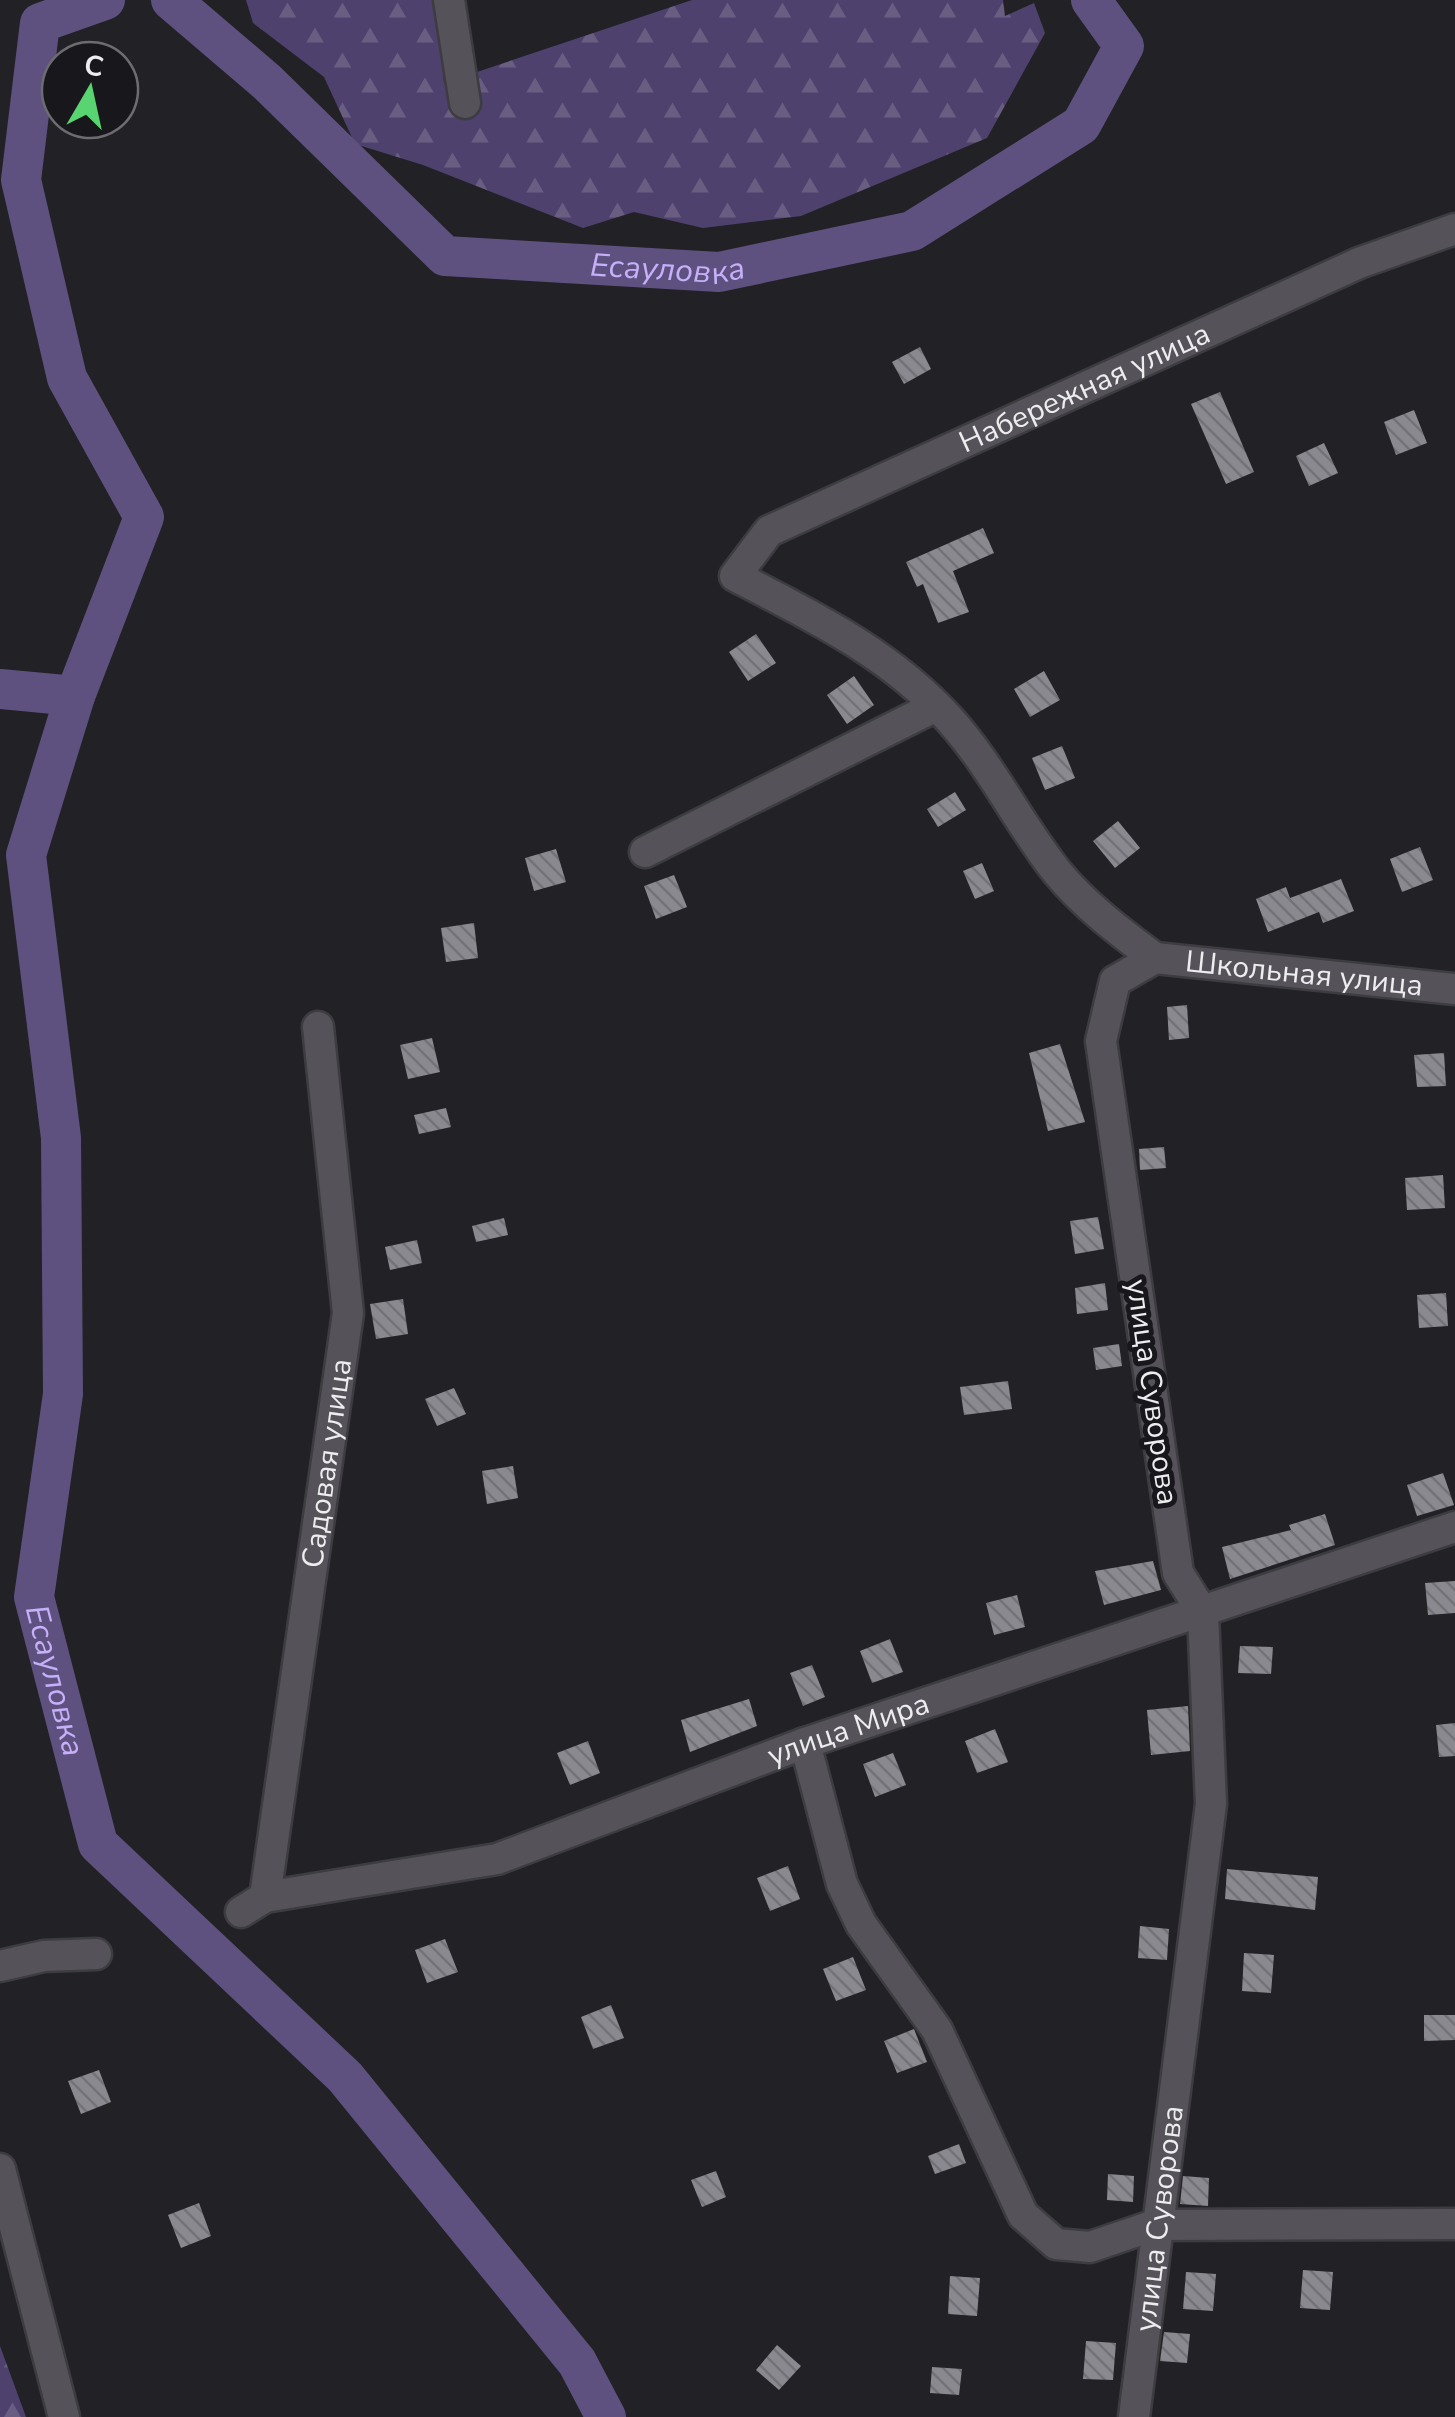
<svg xmlns="http://www.w3.org/2000/svg" width="1455" height="2417" font-family="'Nunito Sans',sans-serif">
	<defs>
		<pattern id="forest-firs" width="22" height="20" patternUnits="userSpaceOnUse" patternTransform="scale(2.5)"><rect width="22" height="20" fill="#4f416d"/><path d="M5 1l3.5 6h-7zM16 11l3.5 6h-7z" fill="#695d82"/></pattern>
		<pattern id="building-back-hatch" width="6" height="6" patternUnits="userSpaceOnUse" patternTransform="scale(2.5)"><rect width="6" height="6" fill="#8b8990"/><path d="M-1 5l2 2M0 0l6 6M5-1l2 2" fill="none" stroke="#737277"/></pattern>
	</defs>
	<rect width="100%" height="100%" fill="#222125"/>
	<g fill="url(#forest-firs)">
		<path d="M246,0h190l8,83 248,-83h311l2,16 29,-13 11,30 -58,105 -186,78 -98,12 -69,-16 -51,16 -160,-63 -68,-21 -31,-67 -71,-54z"/>
		<path d="M0,2346l26,71h-26z"/>
	</g>
	<g fill="none" stroke-linecap="round" stroke-linejoin="round">
		<g stroke="#5f517f" stroke-width="40">
			<path id="s1" d="M105,0l-65,23 -19,157 46,198 77,139 -69,179 -49,159 35,283 2,256 -29,203 64,247 247,233 232,285 29,55"/>
			<path id="s2" d="M171,0l96,82 178,174 274,16 193,-41 169,-106 43,-79 -33,-46"/>
			<path d="M0,689l75,7"/>
		</g>
	</g>
	<g fill="url(#building-back-hatch)">
		<path d="M920,347l11,22 -27,15 -12,-22z"/>
		<path d="M1220,392l34,80 -28,12 -35,-80z"/>
		<path d="M1414,410l13,33 -31,12 -12,-33z"/>
		<path d="M1324,443l14,30 -29,13 -13,-30z"/>
		<path d="M983,528l11,25 -41,18 16,41 -31,11 -15,-39 -6,3 -11,-25z"/>
		<path d="M756,634l20,29 -28,18 -19,-29z"/>
		<path d="M1044,671l16,29 -30,17 -16,-28z"/>
		<path d="M854,676l20,29 -27,19 -20,-29z"/>
		<path d="M1062,746l13,32 -30,12 -13,-32z"/>
		<path d="M955,792l11,18 -28,17 -11,-18z"/>
		<path d="M1118,821l22,27 -25,20 -22,-27z"/>
		<path d="M1420,847l13,33 -31,12 -12,-33z"/>
		<path d="M556,849l10,33 -32,9 -9,-33z"/>
		<path d="M982,863l12,28 -19,8 -12,-28z"/>
		<path d="M674,875l13,32 -31,12 -12,-33z"/>
		<path d="M1341,879l13,32 -31,12 -4,-11 -51,20 -12,-33 30,-12 4,11z"/>
		<path d="M474,923l4,35 -32,4 -5,-34z"/>
		<path d="M1187,1005l2,33 -20,2 -2,-33z"/>
		<path d="M432,1038l8,34 -32,7 -8,-34z"/>
		<path d="M1060,1044l25,78 -37,9 -19,-78z"/>
		<path d="M1444,1053l2,33 -29,1 -3,-32z"/>
		<path d="M446,1108l5,19 -32,7 -5,-19z"/>
		<path d="M1164,1147l2,21 -26,2 -1,-21z"/>
		<path d="M1443,1175l2,33 -38,2 -2,-32z"/>
		<path d="M1098,1217l6,32 -29,5 -5,-33z"/>
		<path d="M504,1218l4,17 -32,7 -4,-16z"/>
		<path d="M417,1240l5,23 -32,7 -5,-23z"/>
		<path d="M1105,1283l3,27 -31,4 -2,-26z"/>
		<path d="M1446,1293l2,33 -29,2 -2,-33z"/>
		<path d="M403,1299l5,35 -32,5 -6,-35z"/>
		<path d="M1119,1344l3,22 -26,4 -3,-22z"/>
		<path d="M1008,1381l4,28 -48,6 -4,-28z"/>
		<path d="M454,1388l12,26 -29,12 -12,-27z"/>
		<path d="M513,1466l5,32 -31,6 -5,-33z"/>
		<path d="M1443,1473l11,32 -37,11 -10,-31z"/>
		<path d="M1325,1514l10,31 -105,34 -8,-32 69,-17 -2,-5z"/>
		<path d="M1153,1561l8,29 -57,15 -9,-34z"/>
		<path d="M1455,1581v32l-27,2 -3,-32z"/>
		<path d="M1017,1595l8,32 -31,8 -8,-32z"/>
		<path d="M890,1639l13,33 -31,11 -12,-32z"/>
		<path d="M1240,1646l33,1 -2,27 -33,-1z"/>
		<path d="M812,1665l13,32 -22,9 -13,-33z"/>
		<path d="M749,1699l8,27 -67,26 -9,-32z"/>
		<path d="M1188,1706l2,45 -39,4 -4,-45z"/>
		<path d="M1455,1723v33l-16,1 -3,-32z"/>
		<path d="M995,1729l13,33 -31,11 -12,-32z"/>
		<path d="M588,1741l12,32 -30,12 -13,-32z"/>
		<path d="M893,1753l13,32 -31,12 -12,-33z"/>
		<path d="M788,1866l12,33 -30,12 -13,-33z"/>
		<path d="M1227,1869l91,8 -3,33 -90,-11z"/>
		<path d="M1140,1926l29,3 -2,31 -29,-2z"/>
		<path d="M445,1939l13,33 -31,11 -12,-33z"/>
		<path d="M1244,1953l30,2 -3,38 -29,-2z"/>
		<path d="M853,1957l13,33 -30,11 -13,-32z"/>
		<path d="M611,2005l13,33 -31,11 -12,-32z"/>
		<path d="M1424,2015h31v25l-31,1z"/>
		<path d="M914,2029l13,33 -30,11 -13,-32z"/>
		<path d="M99,2070l12,32 -30,12 -13,-33z"/>
		<path d="M959,2144l7,19 -31,11 -7,-18z"/>
		<path d="M716,2171l10,26 -24,10 -11,-27z"/>
		<path d="M1108,2174l26,2 -1,26 -26,-2z"/>
		<path d="M1183,2176l26,2 -1,28 -28,-2z"/>
		<path d="M199,2203l12,33 -30,12 -13,-33z"/>
		<path d="M1303,2270l30,2 -3,38 -30,-2z"/>
		<path d="M1186,2272l30,2 -3,37 -30,-2z"/>
		<path d="M950,2276l30,2 -3,38 -29,-2z"/>
		<path d="M1164,2332l26,2 -3,29 -27,-2z"/>
		<path d="M1086,2341l30,2 -3,37 -30,-1z"/>
		<path d="M777,2345l24,21 -22,24 -23,-20z"/>
		<path d="M932,2367l30,2 -3,26 -29,-2z"/>
	</g>
	<g fill="none" stroke-linecap="round" stroke-linejoin="round">
		<defs>
			<g id="minor">
				<path d="M449,0l16,103"/>
				<path d="M645,852l291,-146"/>
				<path id="s3" d="M1155,958c-34,-25 -71,-53 -98,-86 -38,-48 -65,-105 -106,-151 -60,-67 -137,-104 -216,-145l34,-45 590,-268 96,-34"/>
				<path id="s4" d="M1155,958l300,31"/>
				<path d="M805,1743l37,141 19,40 76,106 86,185 33,29 34,3 65,-22 300,-1"/>
				<path id="s5" d="M265,1897l83,-584 -30,-286"/>
				<path id="s6" d="M241,1912l24,-15 232,-38 308,-116 650,-216"/>
				<path d="M0,1966l44,-10 52,-2"/>
				<path d="M0,2169l64,248"/>
				<path id="s7" d="M1134,2417l77,-613 -8,-191 -25,-40 -77,-532 14,-60 40,-23"/>
			</g>
		</defs>
		<use href="#minor" stroke="#3d3c40" stroke-width="35"/>
		<use href="#minor" stroke="#555359" stroke-width="30"/>
	</g>
	<g text-anchor="middle" dominant-baseline="central" stroke-width="10" stroke-linejoin="round" paint-order="stroke">
		<g font-size="30" fill="#edecef" stroke="#18171c">
			<text stroke="none"><textPath href="#s3" startOffset="980">Набережная улица</textPath></text>
			<text stroke="none"><textPath href="#s4" startOffset="150">Школьная улица</textPath></text>
			<text transform="translate(1152 1392) rotate(82)">улица Суворова</text>
			<text stroke="none"><textPath href="#s5" startOffset="438">Садовая улица</textPath></text>
			<text stroke="none"><textPath href="#s6" startOffset="638">улица Мира</textPath></text>
			<text stroke="none"><textPath href="#s7" startOffset="200">улица Суворова</textPath></text>
		</g>
		<g font-size="32" font-style="italic" fill="#c5b0f9" stroke="#18171c">
			<text stroke="none"><textPath href="#s2" startOffset="598">Есауловка</textPath></text>
			<text stroke="none"><textPath href="#s1" startOffset="1780">Есауловка</textPath></text>
		</g>
	</g>
	<g transform="translate(90 90) rotate(9)"><circle r="48" fill="#18171c" stroke="#6d6c70" stroke-width="2.5"/>
	<path d="M0-8L18 38L0 25L-18 38Z" fill="#58d570"/>
	<text y="-15" font-size="28" font-weight="bold" text-anchor="middle" fill="#edecef">С</text>
	</g>
</svg>
